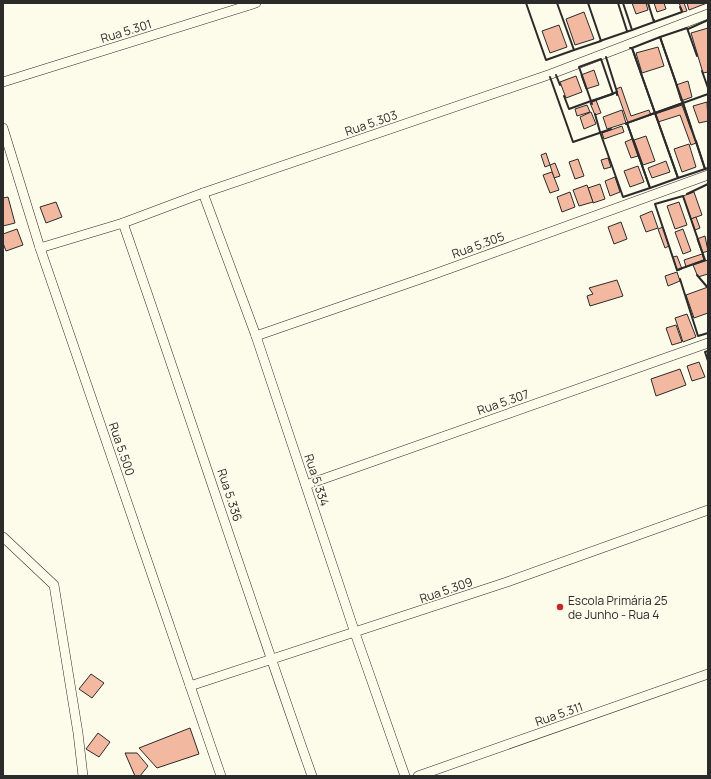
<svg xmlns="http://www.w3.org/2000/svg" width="711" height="779" font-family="Manrope,sans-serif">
	<rect width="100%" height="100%" fill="#fdfbea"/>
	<g fill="#f2b8a0" stroke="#2b2b2b">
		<path d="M632,3h14l2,7 -12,4z"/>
		<path d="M654,3h10l2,6 -9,3z"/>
		<path d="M679,3h5l3,8 -4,1z"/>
		<path d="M687,3h20l-18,7z"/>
		<path d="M584,12l10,27 -19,6 -9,-26z"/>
		<path d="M559,25l8,22 -17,6 -8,-22z"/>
		<path d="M708,28v44l-5,1 -12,-40z"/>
		<path d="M658,47l6,19 -22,7 -6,-20z"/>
		<path d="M594,70l5,15 -13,4 -5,-14z"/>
		<path d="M576,76l6,16 -16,6 -6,-16z"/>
		<path d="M688,81l4,16 -11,4 -5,-16z"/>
		<path d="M621,87l10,29 18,-6 2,5 -23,8 -12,-34z"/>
		<path d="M596,100l5,13 -6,2 -5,-12z"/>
		<path d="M707,102l1,19 -9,2 -6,-17z"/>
		<path d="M587,105l3,7 -13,4 -2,-7z"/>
		<path d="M682,105l14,38 -5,2 -11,-30 -22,7 -3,-8z"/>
		<path d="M622,110l4,13 -19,6 -4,-12z"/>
		<path d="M591,112l5,12 -12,5 -4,-12z"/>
		<path d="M622,126l2,6 -20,7 -2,-6z"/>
		<path d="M646,136l9,25 -12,4 -9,-25z"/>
		<path d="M632,139l6,17 -7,2 -6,-16z"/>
		<path d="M689,144l7,23 -14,5 -8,-23z"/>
		<path d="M546,153l4,12 -5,2 -4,-12z"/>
		<path d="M608,158l3,9 -7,2 -3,-9z"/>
		<path d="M578,159l6,17 -9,3 -6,-17z"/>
		<path d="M666,161l4,11 -18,6 -4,-10z"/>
		<path d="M555,163l5,13 -6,2 -4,-13z"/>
		<path d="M638,166l6,16 -14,5 -6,-16z"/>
		<path d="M552,172l7,18 -9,3 -7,-18z"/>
		<path d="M615,177l5,15 -10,4 -5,-15z"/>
		<path d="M600,184l5,15 -12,4 -5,-15z"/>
		<path d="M587,185l6,17 -14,4 -6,-16z"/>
		<path d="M570,192l5,15 -13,5 -5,-15z"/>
		<path d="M694,192l8,23 -11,4 -8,-23z"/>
		<path d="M8,197l7,26 -12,3v-28z"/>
		<path d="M56,202l6,15 -16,6 -6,-16z"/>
		<path d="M679,202l8,23 -12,4 -8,-23z"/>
		<path d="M652,211l6,17 -12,4 -6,-16z"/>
		<path d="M696,217l4,11 -5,2 -4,-11z"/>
		<path d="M621,222l6,17 -13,5 -6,-17z"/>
		<path d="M663,227l6,19 -4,2 -7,-19z"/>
		<path d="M17,229l6,16 -17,6 -3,-8v-9z"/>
		<path d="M683,229l8,22 -8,3 -8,-22z"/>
		<path d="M705,236l3,15 -6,2 -5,-14z"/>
		<path d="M702,254l2,6 -18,7 -2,-7z"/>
		<path d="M677,256l5,13 -5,2 -4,-14z"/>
		<path d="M708,260v14l-10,3 -5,-12z"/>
		<path d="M677,272l3,9 -12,5 -3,-10z"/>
		<path d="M617,280l6,16 -33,10 -3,-10 6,-2 -4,-6z"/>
		<path d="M708,287v26l-14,5 -8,-23z"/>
		<path d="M687,314l9,23 -13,5 -8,-24z"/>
		<path d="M676,325l6,17 -10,3 -6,-17z"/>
		<path d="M699,362l6,15 -13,4 -5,-15z"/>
		<path d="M680,369l6,16 -30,11 -5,-17z"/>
		<path d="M91,674l13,9 -12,15 -13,-9z"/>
		<path d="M190,728l9,26 -42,14 -18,-20z"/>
		<path d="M98,733l12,9 -11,15 -13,-8z"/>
		<path d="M125,753h12l11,13 -8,10h-5z"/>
	</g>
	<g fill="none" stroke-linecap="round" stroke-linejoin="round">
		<defs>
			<g id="minor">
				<path d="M3,82l253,-79"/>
				<path d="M3,128l37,120 181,528"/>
				<path d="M203,193l53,143 99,297 50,143"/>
				<path d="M123,223c64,184 124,369 189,553"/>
				<path d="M40,248l83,-25 80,-30 348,-119 157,-60"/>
				<path d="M256,336l173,-60 279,-101"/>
				<path d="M306,485l402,-142"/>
				<path d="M3,537l51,48 24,148 5,43"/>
				<path d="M190,686l317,-104 201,-72"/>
				<path d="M418,776l290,-102"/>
			</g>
		</defs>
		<use href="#minor" stroke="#2b2b2b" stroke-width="10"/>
		<use href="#minor" stroke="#fdfbea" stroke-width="9"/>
		<g stroke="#2b2b2b" stroke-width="2">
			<path d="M526,3l20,57 28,-10 -17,-47"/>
			<path d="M618,3l9,28"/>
			<path d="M654,20v2l28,-10 -2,-5"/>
			<path d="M688,29l20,-9"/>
			<path d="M632,30l22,-8 -6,-19"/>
			<path d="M660,37l23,66 -28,10 -23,-65z"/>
			<path d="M600,41l32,-11 -9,-27"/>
			<path d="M630,48h2l23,65 -6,2"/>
			<path d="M574,50l27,-9 -13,-38"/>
			<path d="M606,57l11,35"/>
			<path d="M601,59l12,35 -22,7 -12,-34z"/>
			<path d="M702,71l6,17"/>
			<path d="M556,75l4,10"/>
			<path d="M550,77l23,65 38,-13"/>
			<path d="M677,86l-17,-49 27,-9 10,28"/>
			<path d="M564,96l5,13 22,-8 1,3"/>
			<path d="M682,100l9,28"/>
			<path d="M593,101l24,-9v3"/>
			<path d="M683,103l22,66 -27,9 -23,-65z"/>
			<path d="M683,103l25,-9"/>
			<path d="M655,113l23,65 -28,10 -23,-65z"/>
			<path d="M595,114l5,18"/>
			<path d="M626,124l1,-1 6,17"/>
			<path d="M600,132l23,65 27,-9 -12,-34"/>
			<path d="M696,141l9,28 3,-1"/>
			<path d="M687,194l21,-10"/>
			<path d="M683,196l22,64 -28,10 -22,-66z"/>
			<path d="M697,275l11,13"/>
			<path d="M680,279l18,57 10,-3"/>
			<path d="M708,351l-3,1 3,9"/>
		</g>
	</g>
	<circle fill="#c62828" stroke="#fdfbea" stroke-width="1.5" cx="560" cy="607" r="4"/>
	<g text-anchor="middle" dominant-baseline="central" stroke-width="3" stroke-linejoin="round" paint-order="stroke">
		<g font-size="12" fill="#2b2b2b" stroke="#fdfbea">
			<text transform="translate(126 31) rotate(-17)">Rua 5.301</text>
			<text transform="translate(371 123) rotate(-19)">Rua 5.303</text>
			<text transform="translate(478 245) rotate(-20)">Rua 5.305</text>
			<text transform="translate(503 402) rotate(-19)">Rua 5.307</text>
			<text transform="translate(122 449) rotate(71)">Rua 5.500</text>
			<text transform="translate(317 480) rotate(72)">Rua 5.334</text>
			<text transform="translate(230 495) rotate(72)">Rua 5.336</text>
			<text transform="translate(446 590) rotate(-19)">Rua 5.309</text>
			<text transform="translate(559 714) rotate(-19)">Rua 5.311</text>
		</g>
		<g font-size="12" fill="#2b2b2b" stroke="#fdfbea" text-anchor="start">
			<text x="568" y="600">Escola Primária 25<tspan x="568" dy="14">de Junho - Rua 4</tspan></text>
		</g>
	</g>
	<rect width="711" height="779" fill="none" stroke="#2b2b2b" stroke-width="8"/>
</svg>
